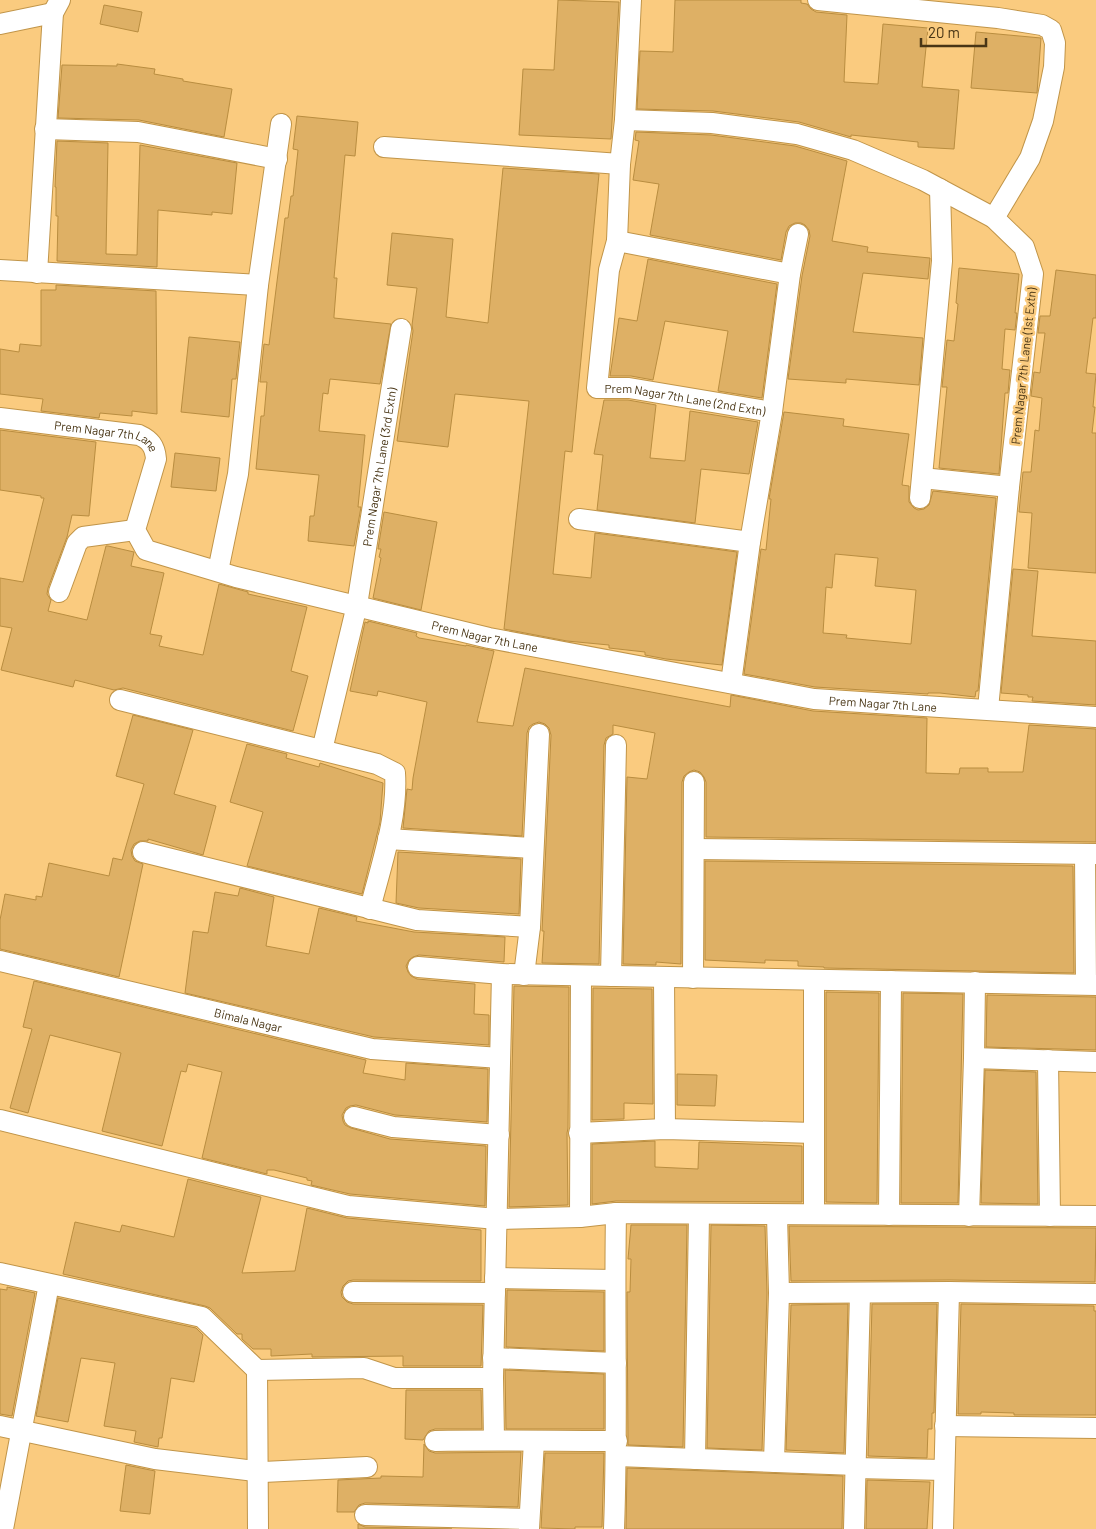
<svg xmlns="http://www.w3.org/2000/svg" width="1096" height="1529" font-family="Barlow,sans-serif">
	<rect width="100%" height="100%" fill="#facb7f"/>
	<g fill="#deb065" stroke="#b98d40" fill-rule="evenodd">
		<path d="M558,0l61,2 -8,137 -92,-4 4,-66 31,1z"/>
		<path d="M675,0h126v3l6,1 4,5 5,3 31,3 -3,67 34,2 5,-60 45,4 -6,59 37,3 -5,59 -36,-2v-5l-67,-7v2l-52,-15 -86,-11 -76,-2 3,-58 33,1z"/>
		<path d="M104,5l38,7 -4,20 -38,-8z"/>
		<path d="M976,32l65,6 -4,55 -66,-5z"/>
		<path d="M117,64l38,5 -1,5 29,5v2l49,8 -8,48 -85,-17 -81,-2 4,-53 55,1z"/>
		<path d="M297,116l61,6 -3,34 -10,-1 -11,123h3l-3,38v2l57,6 -11,60 -50,-5 -2,15 -5,-1 -4,38 46,4 -7,72h3l-7,39 -46,-5 2,-25h4l5,-41 -63,-6 5,-53h3l3,-34h-7l4,-38 5,1 16,-127h3l3,-22h2l5,-46 -5,-1z"/>
		<path d="M636,132l75,3 84,11 52,15 -15,80 36,6 -1,5 63,6 -2,21 -65,-6 -10,59 70,6 -4,47 -73,-6v4l-58,-4 14,-103 8,-40 -1,-6 -4,-5 -4,-2h-6l-6,3 -3,6 -5,28 -131,-25 9,-51 -26,-4 6,-39 -4,-1z"/>
		<path d="M57,141l51,2 -2,111 31,1 3,-110 97,18 -5,51 -20,-2v3l-54,-5 -1,57 -100,-6 1,-45h-2v-29h-1z"/>
		<path d="M503,168l96,6 -27,278 -7,-1 -12,123 38,4 4,-45 142,19 -15,113 -56,-6 -21,-4v-3l-36,-4v-3l-42,-4 -63,-12 25,-228 -74,-7 -7,53 -51,-6 16,-110 -1,-6 5,-37 -30,-3 5,-52 61,6 -7,78 42,6z"/>
		<path d="M648,259l129,25 -15,114 -44,-7 10,-60 -63,-10 -12,59 -22,-4h-21l9,-58 18,3z"/>
		<path d="M959,268l60,6 -4,39h2l-2,17 -10,-1 -3,40 8,1 -2,23h-3l-6,81 -60,-6 8,-81h-5l5,-47 7,1 4,-37 -2,-1z"/>
		<path d="M1056,270l40,5v43h-3l-7,55 10,1 -3,33h2l-3,26h4v140l-68,-5 4,-55 -13,-1 4,-40h8l4,-42 4,1 3,-33 -11,-2 3,-24 6,1 5,-40h-7l2,-17h10z"/>
		<path d="M56,285l100,6 1,123 -25,-3v5l-32,-3 -1,5 -58,-7 2,-12 -43,-5v-45l19,3 1,-8 21,2v-56h15z"/>
		<path d="M189,337l51,5 -4,37h-4l-3,38 -48,-5z"/>
		<path d="M604,400h24l28,5 -6,53 35,3 5,-50 68,11 -9,52 -48,-5 -6,54 -98,-13 6,-55 -9,-1z"/>
		<path d="M784,412l60,7 -1,7 66,8 -7,51 7,1v16l5,6 4,2 6,-1 5,-4 4,-14 63,7 -18,193h-2l-1,6 -35,-4h-12v1l-113,-7 -71,-13 17,-125 5,1 5,-51h-2zM835,554l43,4 -3,28 41,4 -5,54 -65,-6 1,-3 -24,-2 3,-46 6,1z"/>
		<path d="M0,430l96,12 -7,74 -17,-1 -5,22 -19,51 -1,6 4,6 -3,11 39,9 19,-74h2l26,6 -3,14 33,7 -14,61 12,2 -3,10 44,9 16,-71 29,8v2l59,13 -16,64 17,5 -15,55 -170,-43 -9,2 -39,-10 -2,7 -72,-17 11,-42 -12,-2v-48l23,4 21,-84h-3v-2l-41,-6z"/>
		<path d="M175,453l45,5 -4,33 -45,-4z"/>
		<path d="M384,512l53,10 -16,88 -48,-12 8,-40 -2,-1 2,-8h-3z"/>
		<path d="M1013,569l25,2 -6,65 64,5v64l-64,-4 1,-4h-5v-2l-27,-2z"/>
		<path d="M368,621l49,12 -1,3 3,2 47,8v-1l28,6 -17,71 36,4 12,-58 205,39 1,-12 82,16 114,7 -1,55 33,1 1,-6h28v4h35l6,-47 67,4v113l-390,-5v-55l-2,-5 -4,-5 -6,-2 -5,2 -5,4 -2,6 -1,182 -25,-2v3l-33,-1 4,-187 20,2 8,-46 -42,-8v9l-7,4 -2,7 -5,219 -57,-1 2,-32h-2l9,-196 -2,-7 -4,-4 -6,-2 -6,2 -4,3 -2,6 -5,103 -119,-8 4,-39 5,1 1,-12 14,-76 -49,-11 -1,5 -27,-5 15,-69 3,1z"/>
		<path d="M133,715l60,15 -19,64 42,12 -13,49 -55,-16v2h-8l-6,3 -3,6 1,6 3,5 8,3 -24,113 -119,-28v-29l5,-26 31,6v-4l6,1 7,-34 60,13 4,-18 9,2 22,-76 -28,-8z"/>
		<path d="M247,744l40,10 -1,4 33,9 1,-4 63,20 -3,39 -18,72 -115,-28 16,-54 -33,-10z"/>
		<path d="M398,852l123,7 -2,55 -100,-6 -23,-5z"/>
		<path d="M705,861l368,5 1,107 -250,-5v-1l-26,-1v-5l-33,-1v3l-60,-3z"/>
		<path d="M240,888l34,9 -8,49 43,8 10,-46 38,9 -1,4 58,11 91,5 -1,25 -85,-7 -6,2 -4,3 -3,6 2,6 3,4 6,3 58,5 -1,30 15,1v30l-115,-8 -189,-44 8,-62 15,2 7,-41 23,4z"/>
		<path d="M34,981l332,79 -3,13 42,7 1,-17 82,6 -1,53 -92,-7 -39,-10 -6,1 -4,2 -4,7 1,6 2,4 6,3 39,11 96,7 -1,60 -135,-12 -39,-9 1,-4 -5,-1v-2l-33,-8h-7v4l-65,-16 20,-86 -34,-8 -2,8 -5,-1 -19,75 -60,-15 19,-78 -71,-18 -22,78 -18,-5 22,-79 -9,-2z"/>
		<path d="M514,986l55,1 -1,141 -1,5 1,72 -59,2z"/>
		<path d="M593,988l59,1 1,115 -29,-1v16l-32,1z"/>
		<path d="M826,992l53,1 -2,210 -51,-1z"/>
		<path d="M903,993l60,1 -5,209h-57z"/>
		<path d="M987,995l109,2v53l-110,-3z"/>
		<path d="M985,1070l51,2 2,132 -57,-1z"/>
		<path d="M677,1074l40,1 -2,31 -38,-1z"/>
		<path d="M655,1141v26l43,2 1,-27 103,4v56l-186,-1 -24,3v-60z"/>
		<path d="M188,1179l73,18 -19,76 53,-2 12,-63 40,10 134,12v51l-128,-1 -5,1 -5,5 -2,6 1,5 5,5 6,2 130,1 -2,61h-78v-10l-91,1v-3l-41,2v-7h-18l-11,-10v-5h-5l-27,-26 -5,-2 -142,-32 12,-52 45,10 2,-7 52,12z"/>
		<path d="M631,1225h56l-4,222 -55,-2 -1,-153h3l1,-33h-3z"/>
		<path d="M711,1225l54,1 2,67 -5,157 -55,-2z"/>
		<path d="M789,1226l307,2 -1,54 -146,-2 -158,1z"/>
		<path d="M7,1287l28,6 -23,123 -12,-2v-125l7,1z"/>
		<path d="M507,1290l97,2v59l-98,-4z"/>
		<path d="M58,1298l138,30 7,7 -9,47 -23,-4 -9,60h-3l-1,9 -24,-5 2,-11 -32,-5 11,-63 -34,-5 -13,64 -32,-6z"/>
		<path d="M848,1304l-4,149 -58,-3 5,-145z"/>
		<path d="M872,1304h65l-3,109h-2v16h-4l-1,29 -59,-2z"/>
		<path d="M961,1304l133,2v5h2v104h-82v-2l-33,-1v2h-23z"/>
		<path d="M505,1370l99,4v55h-98z"/>
		<path d="M406,1390h75l1,39h-47l-6,2 -6,9 -18,-1z"/>
		<path d="M424,1444l5,7 6,2 86,-1 -3,55 -153,-4 -6,2 -5,7h-17l1,-32 43,-2v-2l42,1z"/>
		<path d="M545,1453h59l-2,74h-27v2l-34,-1z"/>
		<path d="M126,1465l29,6 -5,43 -30,-3z"/>
		<path d="M627,1468l216,8 -1,53h-216z"/>
		<path d="M867,1480l63,2 -3,47h-61z"/>
		<path d="M358,1524l7,3 87,2h-94z"/>
	</g>
	<g fill="none" stroke-linecap="round" stroke-linejoin="round">
		<defs>
			<g id="minor">
				<path id="s1" d="M631,0l-6,120 -5,44 -3,77 -8,29 -12,118h32l143,24"/>
				<path d="M818,0l180,18 44,7 9,5 4,13 -1,24 -11,54 -13,37 -36,60"/>
				<path d="M0,24l53,-11"/>
				<path d="M625,120l87,3 85,11 56,16 70,30 71,38 30,29 9,27 -24,213 -21,222"/>
				<path d="M45,129l93,3 139,27"/>
				<path d="M384,147l236,17"/>
				<path d="M617,241l173,33"/>
				<path d="M0,270l258,15"/>
				<path d="M37,273l16,-260 7,-13"/>
				<path id="s2" d="M0,418l139,17c11,5 16,11 17,24l-21,71 11,20 90,27 253,61 325,61 282,18"/>
				<path d="M922,478l87,9"/>
				<path d="M920,498l22,-237 -2,-72"/>
				<path d="M579,519l171,23"/>
				<path d="M218,571l20,-97 20,-189 23,-161"/>
				<path d="M59,592l18,-49 6,-6 52,-7"/>
				<path d="M731,683l19,-141 22,-130 18,-138 8,-40"/>
				<path d="M120,700l257,64 18,9c3,45 -14,92 -25,136"/>
				<path id="s3" d="M322,750l35,-145 44,-276"/>
				<path d="M388,839l144,9"/>
				<path d="M694,849l402,5"/>
				<path d="M143,852l274,68 113,7"/>
				<path d="M1085,854l1,130"/>
				<path id="s4" d="M0,961l372,88 128,9"/>
				<path d="M418,967l84,7 594,11"/>
				<path d="M524,975l6,-48 9,-193"/>
				<path d="M611,976l5,-231"/>
				<path d="M664,977l1,152"/>
				<path d="M693,978l1,-196"/>
				<path d="M974,1058l122,4"/>
				<path d="M1048,1060l2,156"/>
				<path d="M354,1117l39,10 106,8"/>
				<path d="M0,1120l348,86 149,13 83,-2 36,-4 480,3"/>
				<path d="M579,1133l86,-4 149,4"/>
				<path d="M814,1214v-234"/>
				<path d="M889,1215l2,-234"/>
				<path d="M969,1216l5,-158 1,-76"/>
				<path d="M580,1217l1,-241"/>
				<path d="M0,1273l202,44 55,53 1,159"/>
				<path d="M495,1278l120,2"/>
				<path d="M353,1292l142,1"/>
				<path d="M779,1293l170,-1 147,2"/>
				<path d="M493,1358l123,5"/>
				<path d="M257,1370l107,-2 30,10h99"/>
				<path d="M0,1426l155,33 108,13 104,-5"/>
				<path d="M945,1426l151,2"/>
				<path d="M494,1440l-1,-62 9,-404"/>
				<path d="M435,1441c60,-1 121,0 182,0"/>
				<path d="M617,1456l239,9"/>
				<path d="M695,1459l4,-244"/>
				<path d="M774,1462l5,-169 -2,-78"/>
				<path d="M855,1468l89,2"/>
				<path d="M365,1515l164,4"/>
				<path d="M3,1529l46,-245"/>
				<path d="M529,1529l5,-88"/>
				<path d="M614,1529c4,-105 0,-210 2,-316"/>
				<path d="M854,1529l6,-236"/>
				<path d="M943,1529l6,-237"/>
			</g>
		</defs>
		<use href="#minor" stroke="#c19549" stroke-width="22"/>
		<use href="#minor" stroke="#fff" stroke-width="20"/>
	</g>
	<g text-anchor="middle" dominant-baseline="central" stroke-width="5" stroke-linejoin="round" paint-order="stroke">
		<g font-size="12" fill="#483515" stroke="#facb7f">
			<text transform="translate(1023 366) rotate(-84)">Prem Nagar 7th Lane (1st Extn)</text>
			<text stroke="none"><textPath href="#s1" startOffset="479">Prem Nagar 7th Lane (2nd Extn)</textPath></text>
			<text stroke="none"><textPath href="#s2" startOffset="109">Prem Nagar 7th Lane</textPath></text>
			<text stroke="none"><textPath href="#s3" startOffset="289">Prem Nagar 7th Lane (3rd Extn)</textPath></text>
			<text stroke="none"><textPath href="#s2" startOffset="618">Prem Nagar 7th Lane</textPath></text>
			<text stroke="none"><textPath href="#s2" startOffset="1022">Prem Nagar 7th Lane</textPath></text>
			<text stroke="none"><textPath href="#s4" startOffset="255">Bimala Nagar</textPath></text>
		</g>
	</g>
	<path d="M921 38v8h65v-8" fill="none" stroke="#483515" stroke-width="2.5"/>
	<text x="928" y="38" font-size="15" fill="#483515" stroke="#facb7f" stroke-width="4" paint-order="stroke">20 m</text>
</svg>
